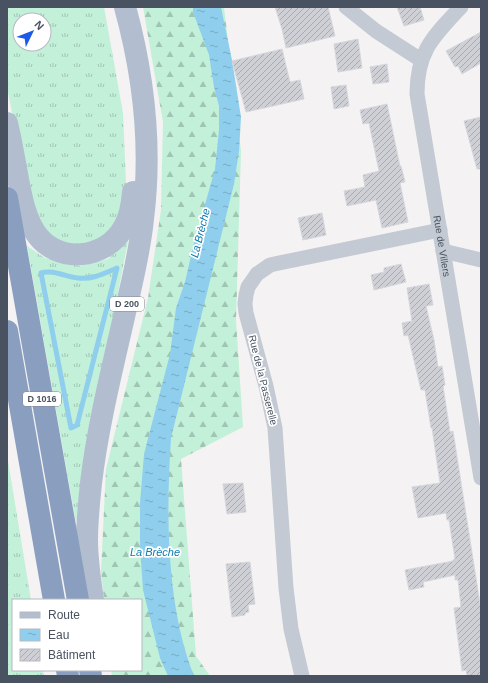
<svg xmlns="http://www.w3.org/2000/svg" width="488" height="683" font-family="Helvetica,sans-serif">
	<defs>
		<pattern id="grass-tufts" width="24" height="20" patternUnits="userSpaceOnUse"><rect width="24" height="20" fill="#c2f0d9"/><path d="M3 7l-1-3M5 7V3M7 7l1-3M15 17l-1-3M17 17v-4M19 17l1-3" fill="none" stroke="#a0c5b3"/></pattern>
		<pattern id="forest-firs" width="22" height="20" patternUnits="userSpaceOnUse"><rect width="22" height="20" fill="#c2f0d9"/><path d="M5 1l3.5 6h-7zM16 11l3.5 6h-7z" fill="#a0c5b3"/></pattern>
		<pattern id="water-ripples" width="26" height="14" patternUnits="userSpaceOnUse"><rect width="26" height="14" fill="#8fcfed"/><path d="M2 4q2-2 4 0t4 0M15 11q2-2 4 0t4 0" fill="none" stroke="#77abc3"/></pattern>
		<pattern id="building-hatch" width="6" height="6" patternUnits="userSpaceOnUse"><rect width="6" height="6" fill="#ced0d6"/><path d="M-1 1l2-2M0 6l6-6M5 7l2-2" fill="none" stroke="#a9abb1"/></pattern>
	</defs>
	<rect width="100%" height="100%" fill="#f4f2f2"/>
	<g fill="url(#grass-tufts)" fill-rule="evenodd">
		<path d="M7,7h97l19,106 3,70 -5,36 -21,21 -19,6 -29,-4 -24,-48 -21,-107zM20,20h24v24h-24z"/>
		<path d="M129,236l-45,231 -8,56 -49,-277 18,12 35,8 28,-7z"/>
		<path d="M7,455l24,145h-18v70h30l1,6h-37z"/>
	</g>
	<path fill="url(#forest-firs)" d="M143,7h81l17,144 -5,169 7,107 -62,32 15,197 14,20h-98l-1,-6h30v-70h-37l-3,-28 5,-103 42,-171 13,-88 2,-88z"/>
	<path fill="url(#water-ripples)" d="M193,7h28l11,53 9,57 -2,34 -5,33 -63,254c-5,76 -5,167 23,238h-26l-8,-18 -17,-68 -3,-43v-44l4,-49 26,-100 6,-46 9,-26 8,-35 22,-78 4,-39v-24l-5,-19 -5,-32 -16,-43z"/>
	<g fill="none" stroke-linecap="round" stroke-linejoin="round">
		<path stroke="#8fcfed" stroke-width="5" d="M117,268l-40,157 -6,3 -30,-155c13,-4 24,4 37,5 14,2 27,-5 39,-10z"/>
	</g>
	<g fill="url(#building-hatch)" stroke="#d6d7dd">
		<path d="M275,7h53l7,29 -49,12 -4,-19z"/>
		<path d="M397,7h23l4,13 -20,6z"/>
		<path d="M481,32v31l-19,11 -4,-8 -3,1 -9,-16z"/>
		<path d="M358,39l4,29 -24,4 -4,-28z"/>
		<path d="M282,49l8,33 10,-2 4,19 -58,13 -14,-51z"/>
		<path d="M387,64l2,18 -16,2 -3,-17z"/>
		<path d="M346,85l3,21 -15,3 -3,-22z"/>
		<path d="M387,104l13,62h1l4,16 -5,1 8,39 -26,6 -6,-28 -29,6 -3,-15 21,-4 -2,-12 16,-4 -10,-48 -6,1 -3,-14z"/>
		<path d="M481,117v52h-4l-13,-48z"/>
		<path d="M322,213l4,22 -23,5 -5,-22z"/>
		<path d="M401,264l5,18 -32,8 -3,-15 13,-3v-4z"/>
		<path d="M429,284l4,21 -7,1 8,34 4,27 4,-1 3,19 -2,1 7,46 3,-1 28,179v66h-14l-1,-6 -4,1 -8,-63 7,-1 -3,-27h-3v-5l-32,7 1,5 -15,3 -4,-20 48,-9v-1l2,-1 -6,-39h-2l-1,-7 -28,5 -6,-31 28,-4 -8,-55h-1l-6,-38h-4l-13,-55 -4,1 -2,-13 10,-2 -5,-33z"/>
		<path d="M243,483l3,29 -19,2 -4,-30z"/>
		<path d="M250,562l5,42 -7,1 1,7 -4,1v2l-13,2 -6,-53z"/>
	</g>
	<g fill="none" stroke-linecap="round" stroke-linejoin="round">
		<g stroke="#c3cad3" stroke-width="15">
			<path d="M346,7l30,24 45,29"/>
			<path id="s1" d="M461,7c-28,30 -44,44 -44,87l64,384"/>
			<path d="M443,251l38,9"/>
			<path d="M302,676l-11,-47 -5,-41 -11,-160 -9,-42 -20,-73 -1,-9 1,-9 2,-8 9,-13 13,-9 9,-2 161,-33"/>
		</g>
		<g stroke="#b2bed0" stroke-width="22">
			<path d="M7,123c4,17 7,34 10,51 4,20 7,41 18,58 21,33 71,28 89,-5 6,-10 8,-23 9,-35"/>
			<path d="M93,600c-3,-20 -6,-40 -6,-60 0,-19 2,-38 4,-57 7,-59 22,-117 35,-175 7,-29 14,-59 17,-89 9,-72 1,-143 -18,-212"/>
		</g>
		<g stroke="#8a9ec0" stroke-width="22">
			<path d="M7,198l71,402"/>
			<path d="M7,331l47,269"/>
			<path d="M67,670l1,6"/>
			<path d="M90,670l1,6"/>
		</g>
	</g>
	<g text-anchor="middle" dominant-baseline="central" stroke-width="3.5" stroke-linejoin="round" paint-order="stroke">
		<g fill="#fff" stroke="#808690" stroke-width="1">
			<rect x="110" y="297" width="34" height="14" rx="3"/>
			<rect x="23" y="392" width="38" height="14" rx="3"/>
		</g>
		<g font-size="9" font-weight="bold" fill="#495260">
			<text x="127" y="304">D 200</text>
			<text x="42" y="399">D 1016</text>
		</g>
		<g font-size="10" fill="#495260" stroke="#fff">
			<text stroke="none"><textPath href="#s1" startOffset="255">Rue de Villers</textPath></text>
			<text transform="translate(263 380) rotate(76)">Rue de la Passerelle</text>
		</g>
		<g font-size="11" font-style="italic" fill="#0d7baf" stroke="#fff">
			<text transform="translate(200 233) rotate(-76)">La Brèche</text>
			<text x="155" y="552">La Brèche</text>
		</g>
	</g>
	<rect width="488" height="683" fill="none" stroke="#495260" stroke-width="16"/>
	<rect x="12" y="599" width="130" height="72" fill="#ffffff" stroke="#b6babf"/>
	<rect x="20" y="612" width="20" height="6" fill="#b2bed0" stroke="#b6babf"/>
	<text x="48" y="619" font-size="12" fill="#495260">Route</text>
	<rect x="20" y="629" width="20" height="12" fill="url(#water-ripples)" stroke="#b6babf"/>
	<text x="48" y="639" font-size="12" fill="#495260">Eau</text>
	<rect x="20" y="649" width="20" height="12" fill="url(#building-hatch)" stroke="#b6babf"/>
	<text x="48" y="659" font-size="12" fill="#495260">Bâtiment</text>
	<g transform="translate(32 32) rotate(47)"><circle r="19" fill="#ffffff" stroke="#b6babf"/>
	<path d="M0-3L7 15L0 10L-7 15Z" fill="#1a5ce6"/>
	<text y="-6" font-size="11" font-weight="bold" text-anchor="middle" fill="#495260">N</text>
	</g>
</svg>
